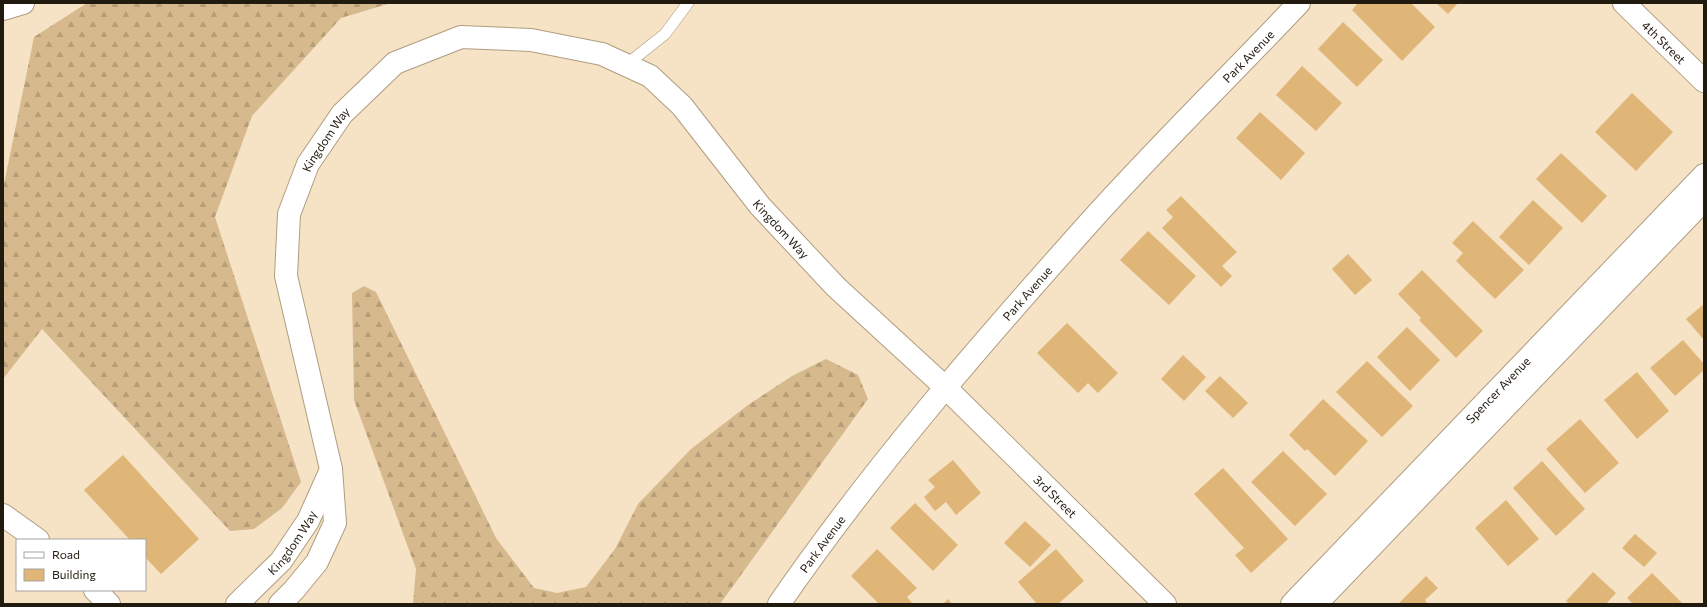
<svg xmlns="http://www.w3.org/2000/svg" width="1707" height="607" font-family="Commissioner,sans-serif">
	<defs>
		<pattern id="forest-firs" width="22" height="20" patternUnits="userSpaceOnUse"><rect width="22" height="20" fill="#d6b98d"/><path d="M5 1l3.5 6h-7zM16 11l3.5 6h-7z" fill="#b79e78"/></pattern>
	</defs>
	<rect width="100%" height="100%" fill="#f6e2c5"/>
	<g fill="url(#forest-firs)">
		<path d="M87,3h304l-50,15 -89,98 -37,101 86,265 -19,26 -28,21 -24,2 -188,-202 -39,50v-190l31,-152z"/>
		<path d="M364,286l12,6 120,246 38,50 23,5 29,-6 29,-38 23,-45 53,-55 57,-44 44,-29 34,-17 32,16 10,24 -148,205h-307l3,-35 -62,-169 -2,-107z"/>
	</g>
	<g fill="#dfb677">
		<path d="M1358,3h53l24,24 -33,34 -50,-51z"/>
		<path d="M1436,3h22l-10,11z"/>
		<path d="M1343,22l40,38 -26,27 -39,-38z"/>
		<path d="M1302,66l40,37 -26,28 -40,-36z"/>
		<path d="M1632,93l41,39 -37,39 -41,-39z"/>
		<path d="M1260,112l45,41 -24,27 -45,-42z"/>
		<path d="M1561,153l46,43 -25,27 -46,-44z"/>
		<path d="M1181,196l56,56 -15,14 10,10 -11,11 -59,-59 11,-11 -7,-7z"/>
		<path d="M1533,200l30,28 -34,37 -30,-28z"/>
		<path d="M1473,221l51,49 -29,29 -39,-38 7,-8 -11,-10z"/>
		<path d="M1148,231l48,45 -27,29 -49,-45z"/>
		<path d="M1348,254l24,26 -17,15 -23,-26z"/>
		<path d="M1422,270l61,61 -27,27 -37,-38 2,-2 -23,-24z"/>
		<path d="M1704,304v36l-18,-21z"/>
		<path d="M1067,323l51,50 -20,20 -10,-10 -10,10 -41,-40z"/>
		<path d="M1407,327l33,33 -30,31 -33,-34z"/>
		<path d="M1683,340l21,24v6l-29,26 -25,-28z"/>
		<path d="M1183,355l23,22 -22,24 -23,-22z"/>
		<path d="M1367,361l46,45 -31,31 -46,-45z"/>
		<path d="M1637,372l32,39 -32,28 -33,-39z"/>
		<path d="M1220,376l28,27 -15,15 -28,-27z"/>
		<path d="M1323,399l45,42 -33,35 -28,-27 -2,2 -16,-16z"/>
		<path d="M1580,419l39,44 -34,30 -39,-44z"/>
		<path d="M1283,451l44,43 -32,32 -44,-44z"/>
		<path d="M123,455l76,84 -38,35 -16,-17v-17h-15l-46,-50z"/>
		<path d="M953,460l28,33 -25,22 -10,-13 -11,9 -11,-14 11,-10 -7,-7z"/>
		<path d="M1542,461l43,48 -29,27 -43,-48z"/>
		<path d="M1223,468l65,71 -37,34 -16,-18 9,-7 -50,-54z"/>
		<path d="M1506,500l33,39 -31,27 -33,-38z"/>
		<path d="M915,503l43,42 -25,26 -43,-43z"/>
		<path d="M1025,521l26,24 -21,22 -26,-24z"/>
		<path d="M1635,534l22,19 -13,14 -22,-19z"/>
		<path d="M877,549l40,39 -10,9 6,7h-34l-28,-28z"/>
		<path d="M1056,549l28,32 -26,23h-21l-19,-22z"/>
		<path d="M1593,572l23,21 -10,11h-37l-3,-3z"/>
		<path d="M1652,573l30,30 -1,1h-48l-6,-6z"/>
		<path d="M1426,576l12,12 -13,12 3,4h-30z"/>
		<path d="M948,599l4,5h-9z"/>
	</g>
	<g fill="none" stroke-linecap="round" stroke-linejoin="round">
		<defs>
			<path id="lane" d="M626,65l39,-31 23,-31"/>
			<g id="street">
				<path id="s1" d="M1624,3l80,78"/>
				<path d="M3,515l35,25"/>
				<path d="M95,590l14,14"/>
				<path id="s2" d="M237,604l44,-43 27,-40 22,-49"/>
				<path id="s3" d="M280,604l14,-14 23,-28 18,-39 -4,-54 -45,-193 3,-62 19,-50 34,-50 53,-51 66,-26 70,3 71,14 48,22 32,30 78,100 76,81 110,101 219,216"/>
				<path id="s4" d="M779,604c93,-135 201,-259 310,-381 67,-75 141,-147 210,-220"/>
				<path id="s5" d="M1292,604l412,-429"/>
				<path d="M1316,604l388,-404"/>
			</g>
			<path id="highway" d="M3,9l20,-6"/>
		</defs>
		<use href="#lane" stroke="#b09d81" stroke-width="12"/>
		<use href="#street" stroke="#b09d81" stroke-width="24"/>
		<use href="#highway" stroke="#b09d81" stroke-width="24"/>
		<use href="#lane" stroke="#fff" stroke-width="11"/>
		<use href="#street" stroke="#fff" stroke-width="22"/>
		<use href="#highway" stroke="#fff" stroke-width="22"/>
	</g>
	<g text-anchor="middle" dominant-baseline="central" stroke-width="3" stroke-linejoin="round" paint-order="stroke">
		<g font-size="12" fill="#211a0f" stroke="#fff">
			<text stroke="none"><textPath href="#s1" startOffset="56">4th Street</textPath></text>
			<text stroke="none"><textPath href="#s4" startOffset="722">Park Avenue</textPath></text>
			<text stroke="none"><textPath href="#s3" startOffset="497">Kingdom Way</textPath></text>
			<text stroke="none"><textPath href="#s3" startOffset="1069">Kingdom Way</textPath></text>
			<text stroke="none"><textPath href="#s4" startOffset="398">Park Avenue</textPath></text>
			<text stroke="none"><textPath href="#s5" startOffset="297">Spencer Avenue</textPath></text>
			<text stroke="none"><textPath href="#s3" startOffset="1452">3rd Street</textPath></text>
			<text stroke="none"><textPath href="#s2" startOffset="83">Kingdom Way</textPath></text>
			<text stroke="none"><textPath href="#s4" startOffset="74">Park Avenue</textPath></text>
		</g>
	</g>
	<rect width="1707" height="607" fill="none" stroke="#211a0f" stroke-width="8"/>
	<rect x="16" y="539" width="130" height="52" fill="#ffffff" stroke="#a6a39f"/>
	<rect x="24" y="552" width="20" height="6" fill="#ffffff" stroke="#a6a39f"/>
	<text x="52" y="559" font-size="12" fill="#211a0f">Road</text>
	<rect x="24" y="569" width="20" height="12" fill="#dfb677" stroke="#a6a39f"/>
	<text x="52" y="579" font-size="12" fill="#211a0f">Building</text>
</svg>
